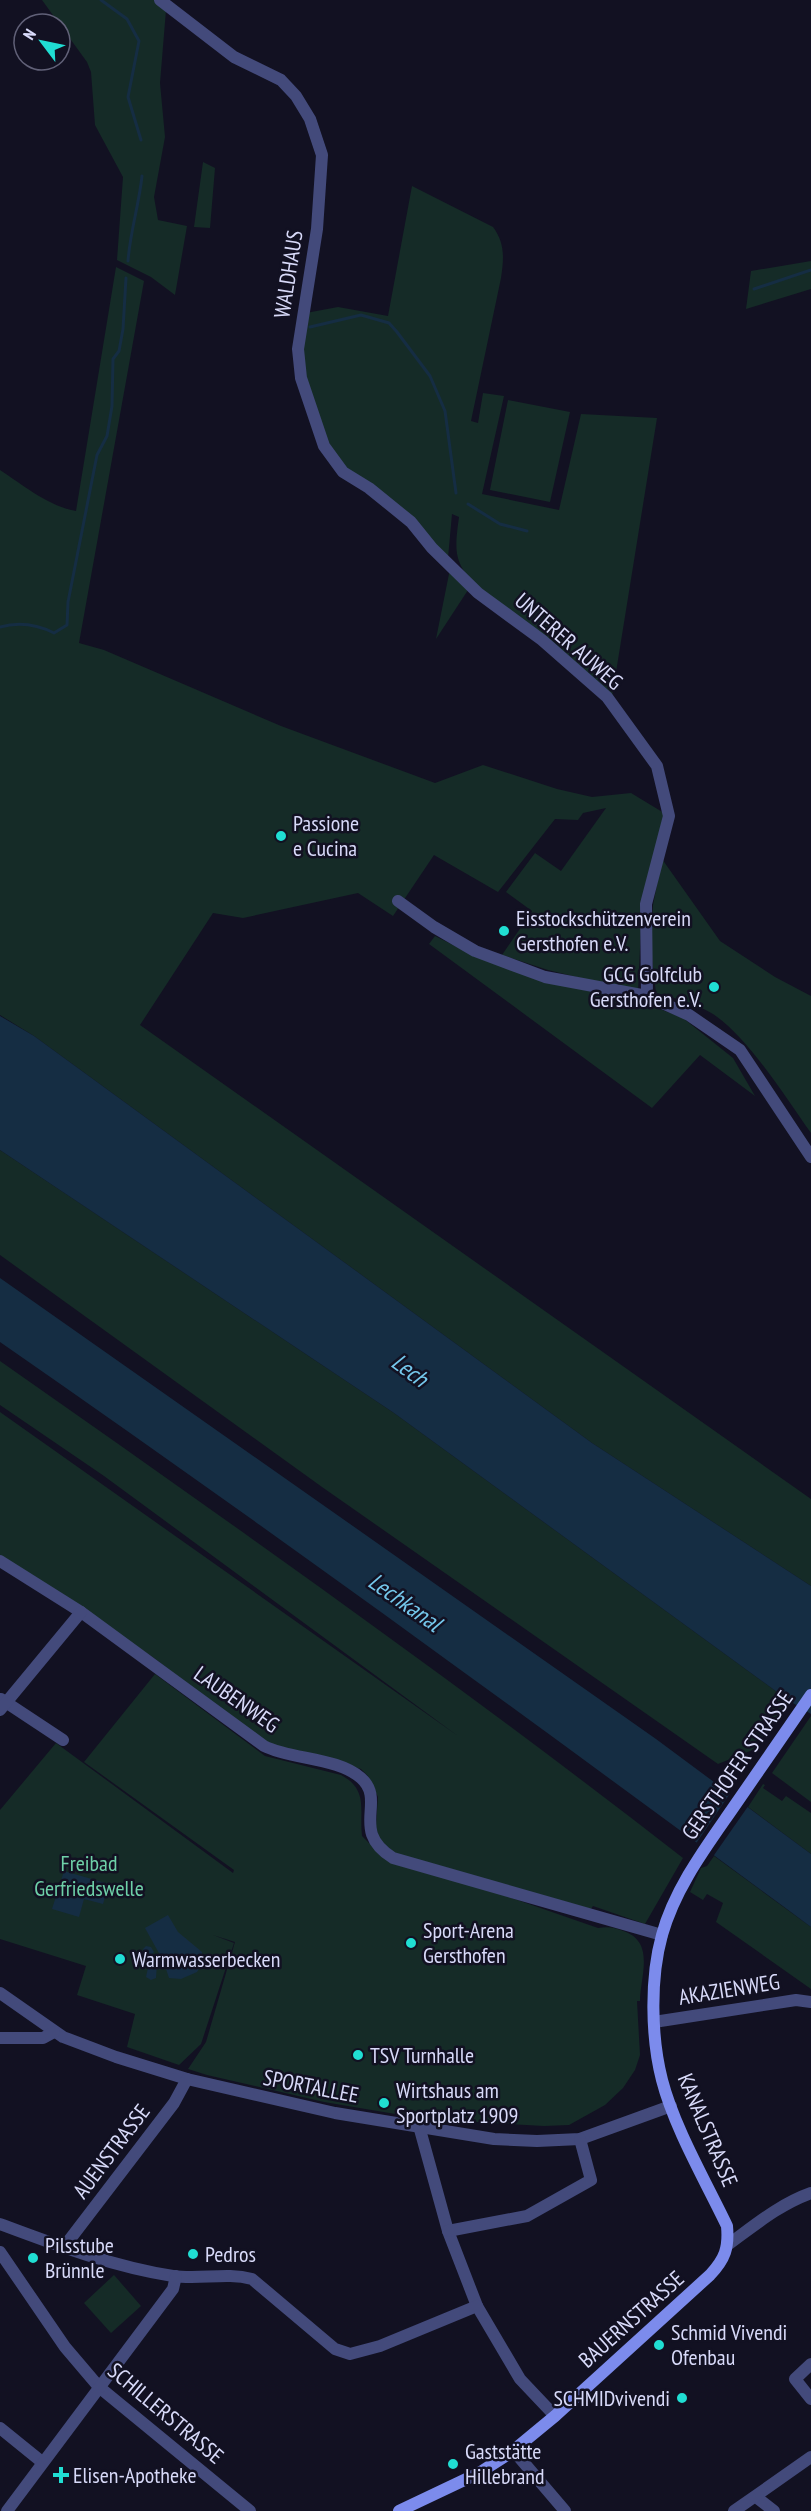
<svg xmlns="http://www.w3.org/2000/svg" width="811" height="2511" font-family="'PT Sans Narrow',sans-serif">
	<rect width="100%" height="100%" fill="#121122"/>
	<g fill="#152b27">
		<path d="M42,0h112l12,10 -6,73 5,54 -11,60 4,23 29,6 -12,69 -24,-18 -34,-17 6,-83 -28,-52 -4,-53 -4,-10z"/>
		<path d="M203,162l12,6 -5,60 -16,-1z"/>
		<path d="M412,186l81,41c12,16 11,31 8,51l-30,143 7,2 5,-30 21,3 -22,98 77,16 22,-96 76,4 -45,279 -133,-107c-25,-28 -25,-36 -20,-73l-7,-3 -4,44 -103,-90 -18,-24 -24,-70 -2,-25 5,-36 32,-6 50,9z"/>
		<path d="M811,261v28l-65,20 5,-38z"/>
		<path d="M116,267l28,14 -65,362 25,7 177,76 154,57 48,-18 74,24 35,8 39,-4 33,20 -22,91 -4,88 -90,-22 -46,-15 30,-44 -26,-19 29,-39 26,18 45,-63 -23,5 -5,7 -23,-1 -57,73 -64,-37 -41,61 -35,-23 -115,25 -30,-5 -73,112 671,474v87l-219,-143 -558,-407 -34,-21v-545c23,15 48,36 76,41z"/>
		<path d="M508,400l62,12 -20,90 -60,-12z"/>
		<path d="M450,569l18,21 -32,49z"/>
		<path d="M662,859l58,82 55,36 36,19v137c-26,-36 -62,-95 -98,-119 -16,-10 -38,-16 -57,-21l-5,-43 2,-45z"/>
		<path d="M435,936l38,19 161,44 49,19 50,40 22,38 -55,-41 -48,53 -223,-164z"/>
		<path d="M0,1150l394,263 394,287 -33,49 -37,15 -396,-277 -322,-232z"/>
		<path d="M0,1361c231,162 461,324 683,497l-38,66 -52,-18 -2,3 -197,-56 -15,-14 -3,-13 2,-29 -10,-21 -7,-7 -86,-22 -17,-9 -104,-80 -154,-103v-143l458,324 -354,-260 -104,-71z"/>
		<path d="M155,1674l110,82 76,19c28,15 18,35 21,61l15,15 221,77c11,-2 18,0 28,4 29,12 14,46 14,69h-3l3,54 -5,15 -12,18 -18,17 -36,20 -25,1 -119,-7 -101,-17 -117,-27 -19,-6 18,-27 29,-100 -22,-7 21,8 -33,101 -22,21 -52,-18 8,-33 -58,-19 9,-29 -86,-27v-129l56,-67 177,130 1,-3 -150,-108z"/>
		<path d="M811,1716v86l-39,-29z"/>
		<path d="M763,1784l2,1 -2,3 19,13 4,-5 25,17v41l-63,-47z"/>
		<path d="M714,1856l97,71v62l-95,-67 7,-19 -16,-9 -4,6 -13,-8 11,-24 6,-2z"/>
		<path d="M114,2275l27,31 -30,27 -27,-30z"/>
	</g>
	<g fill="#152d43">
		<path d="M0,1016l34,20 558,407 219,143v128l-23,-14 -394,-287 -394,-263z"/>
		<path d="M0,1278l656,461 155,115v73c-268,-198 -537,-395 -811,-585z"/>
		<path d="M64,1871l45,13 -6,20 -19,-5 -5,18 -27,-8z"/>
		<path d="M168,1915l10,17 24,20 1,10 -6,10 -16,7 -12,-1 -5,-15 -5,-2 -2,2 -1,15 -5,2 -5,-3 3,-14 -6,-14 3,-3 5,1 3,5 -2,2 8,1 -15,-27z"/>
	</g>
	<path fill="#121122" d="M731,1792l18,13 -37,53 -17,-13z"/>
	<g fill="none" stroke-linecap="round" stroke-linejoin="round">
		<g stroke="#152d43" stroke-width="3">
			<path d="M101,0l26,19 12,22 -11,56 13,43"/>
			<path d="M128,261c2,-29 11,-56 14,-85"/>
			<path d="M754,289l57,-19"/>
			<path d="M310,327l51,-12 28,8 8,9 33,44 15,35 11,82"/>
			<path d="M468,504l32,20 27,7"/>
			<path d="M0,627c18,-5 36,-3 54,6l13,-8 1,-23 29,-147 10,-19 5,-30 1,-47 6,-8 4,-22 3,-51"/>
			<path d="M135,1894l3,2"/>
		</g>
		<g stroke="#434a7b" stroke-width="12">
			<path d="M160,0l74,57 47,23 15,16 14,23 12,36 -5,74 -19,120 3,29 23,68 19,26 26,16 42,34 21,26 46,45 64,47 65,57 50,69 12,50 -23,88 1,92"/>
			<path d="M398,901l36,26 41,24 70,26 102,19 42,19 51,35 71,107"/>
			<path d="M0,1561l81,51 183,134c28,14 73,11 97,32 26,23 -12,53 32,80l269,77"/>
			<path d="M1,1699l62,41"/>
			<path d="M0,1710l81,-98"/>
			<path d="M0,1993l63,44 53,20 71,22 148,34 159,26 43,2 43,-2 91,-33"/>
			<path d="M654,2022l142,-22 15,2"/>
			<path d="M0,2038h43l11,-6"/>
			<path d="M419,2126l29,105 29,75"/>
			<path d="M0,2224c56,21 114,43 173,52 27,4 53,-4 79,3l83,70 15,5 30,-8 97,-40 43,73 35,37"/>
			<path d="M448,2231l79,-15 64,-36 -11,-41"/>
			<path d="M729,2244c26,-19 51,-40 82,-51"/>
			<path d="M64,2247l110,-144 13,-24"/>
			<path d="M0,2252l65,95 34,40 151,124"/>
			<path d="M811,2364l-16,15 16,20"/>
			<path d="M0,2428l42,34"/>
			<path d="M513,2450l52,61"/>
			<path d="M756,2497l18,14"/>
			<path d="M7,2511l166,-222 3,-13"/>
			<path d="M734,2511l77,-54"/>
		</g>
		<path stroke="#7c8bec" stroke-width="12" d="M399,2511l80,-38 31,-20 45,-37 155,-141c15,-16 19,-27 17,-49 -21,-44 -53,-99 -65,-146 -11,-43 -12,-102 0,-145 13,-47 44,-88 71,-127 26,-38 52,-75 78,-113"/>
	</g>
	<g fill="#20ded3" stroke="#121122" stroke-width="2">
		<circle cx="281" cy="836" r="6"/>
		<circle cx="504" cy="931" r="6"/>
		<circle cx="714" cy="987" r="6"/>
		<circle cx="411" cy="1943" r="6"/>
		<circle cx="120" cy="1959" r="6"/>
		<circle cx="358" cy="2055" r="6"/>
		<circle cx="384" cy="2103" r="6"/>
		<circle cx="193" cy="2254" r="6"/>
		<circle cx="33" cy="2258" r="6"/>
		<circle cx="659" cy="2345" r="6"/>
		<circle cx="682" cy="2398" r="6"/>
		<circle cx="453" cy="2464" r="6"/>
		<path d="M58 2466h6v6h6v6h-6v6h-6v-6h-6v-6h6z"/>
	</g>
	<g text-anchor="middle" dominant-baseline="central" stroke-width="5" stroke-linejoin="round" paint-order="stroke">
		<g font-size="22" fill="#d8daf9" stroke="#121122">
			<text transform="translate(288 274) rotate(-81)">WALDHAUS</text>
			<text transform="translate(569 641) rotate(41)">UNTERER AUWEG</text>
			<text transform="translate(237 1699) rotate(35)">LAUBENWEG</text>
			<text transform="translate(737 1765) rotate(-55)">GERSTHOFER STRASSE</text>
			<text transform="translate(729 1989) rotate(-9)">AKAZIENWEG</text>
			<text transform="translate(311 2086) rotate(11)">SPORTALLEE</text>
			<text transform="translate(708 2130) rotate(67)">KANALSTRASSE</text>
			<text transform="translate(111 2151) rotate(-53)">AUENSTRASSE</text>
			<text transform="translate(631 2319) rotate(-42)">BAUERNSTRASSE</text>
			<text transform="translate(166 2413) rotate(40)">SCHILLERSTRASSE</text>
		</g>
		<g font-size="22" fill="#d8daf9" stroke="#121122" text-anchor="start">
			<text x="293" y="823">Passione<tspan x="293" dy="25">e Cucina</tspan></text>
			<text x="516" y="918">Eisstockschützenverein<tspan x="516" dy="25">Gersthofen e.V.</tspan></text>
			<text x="702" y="974" text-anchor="end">GCG Golfclub<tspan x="702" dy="25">Gersthofen e.V.</tspan></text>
			<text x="423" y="1930">Sport-Arena<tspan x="423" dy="25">Gersthofen</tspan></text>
			<text x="132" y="1959">Warmwasserbecken</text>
			<text x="370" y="2055">TSV Turnhalle</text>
			<text x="396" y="2090">Wirtshaus am<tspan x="396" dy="25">Sportplatz 1909</tspan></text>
			<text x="45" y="2245">Pilsstube<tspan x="45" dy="25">Brünnle</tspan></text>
			<text x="205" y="2254">Pedros</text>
			<text x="671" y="2332">Schmid Vivendi<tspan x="671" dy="25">Ofenbau</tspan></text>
			<text x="670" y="2398" text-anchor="end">SCHMIDvivendi</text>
			<text x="465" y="2451">Gaststätte<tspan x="465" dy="25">Hillebrand</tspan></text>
			<text x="73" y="2475">Elisen-Apotheke</text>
		</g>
		<g font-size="22" fill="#6ed0a8" stroke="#121122">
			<text x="89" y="1863">Freibad<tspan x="89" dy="25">Gerfriedswelle</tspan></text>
		</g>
		<g font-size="24" font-style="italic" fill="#74c7eb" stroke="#121122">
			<text transform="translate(410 1370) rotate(37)">Lech</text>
			<text transform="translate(405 1602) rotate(35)">Lechkanal</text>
		</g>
	</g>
	<g transform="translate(42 42) rotate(302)"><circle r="28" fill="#121122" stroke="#616178" stroke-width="1.5"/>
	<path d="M0-4.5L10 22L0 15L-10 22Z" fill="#20ded3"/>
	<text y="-9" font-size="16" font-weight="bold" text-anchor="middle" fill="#d8daf9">N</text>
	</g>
</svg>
